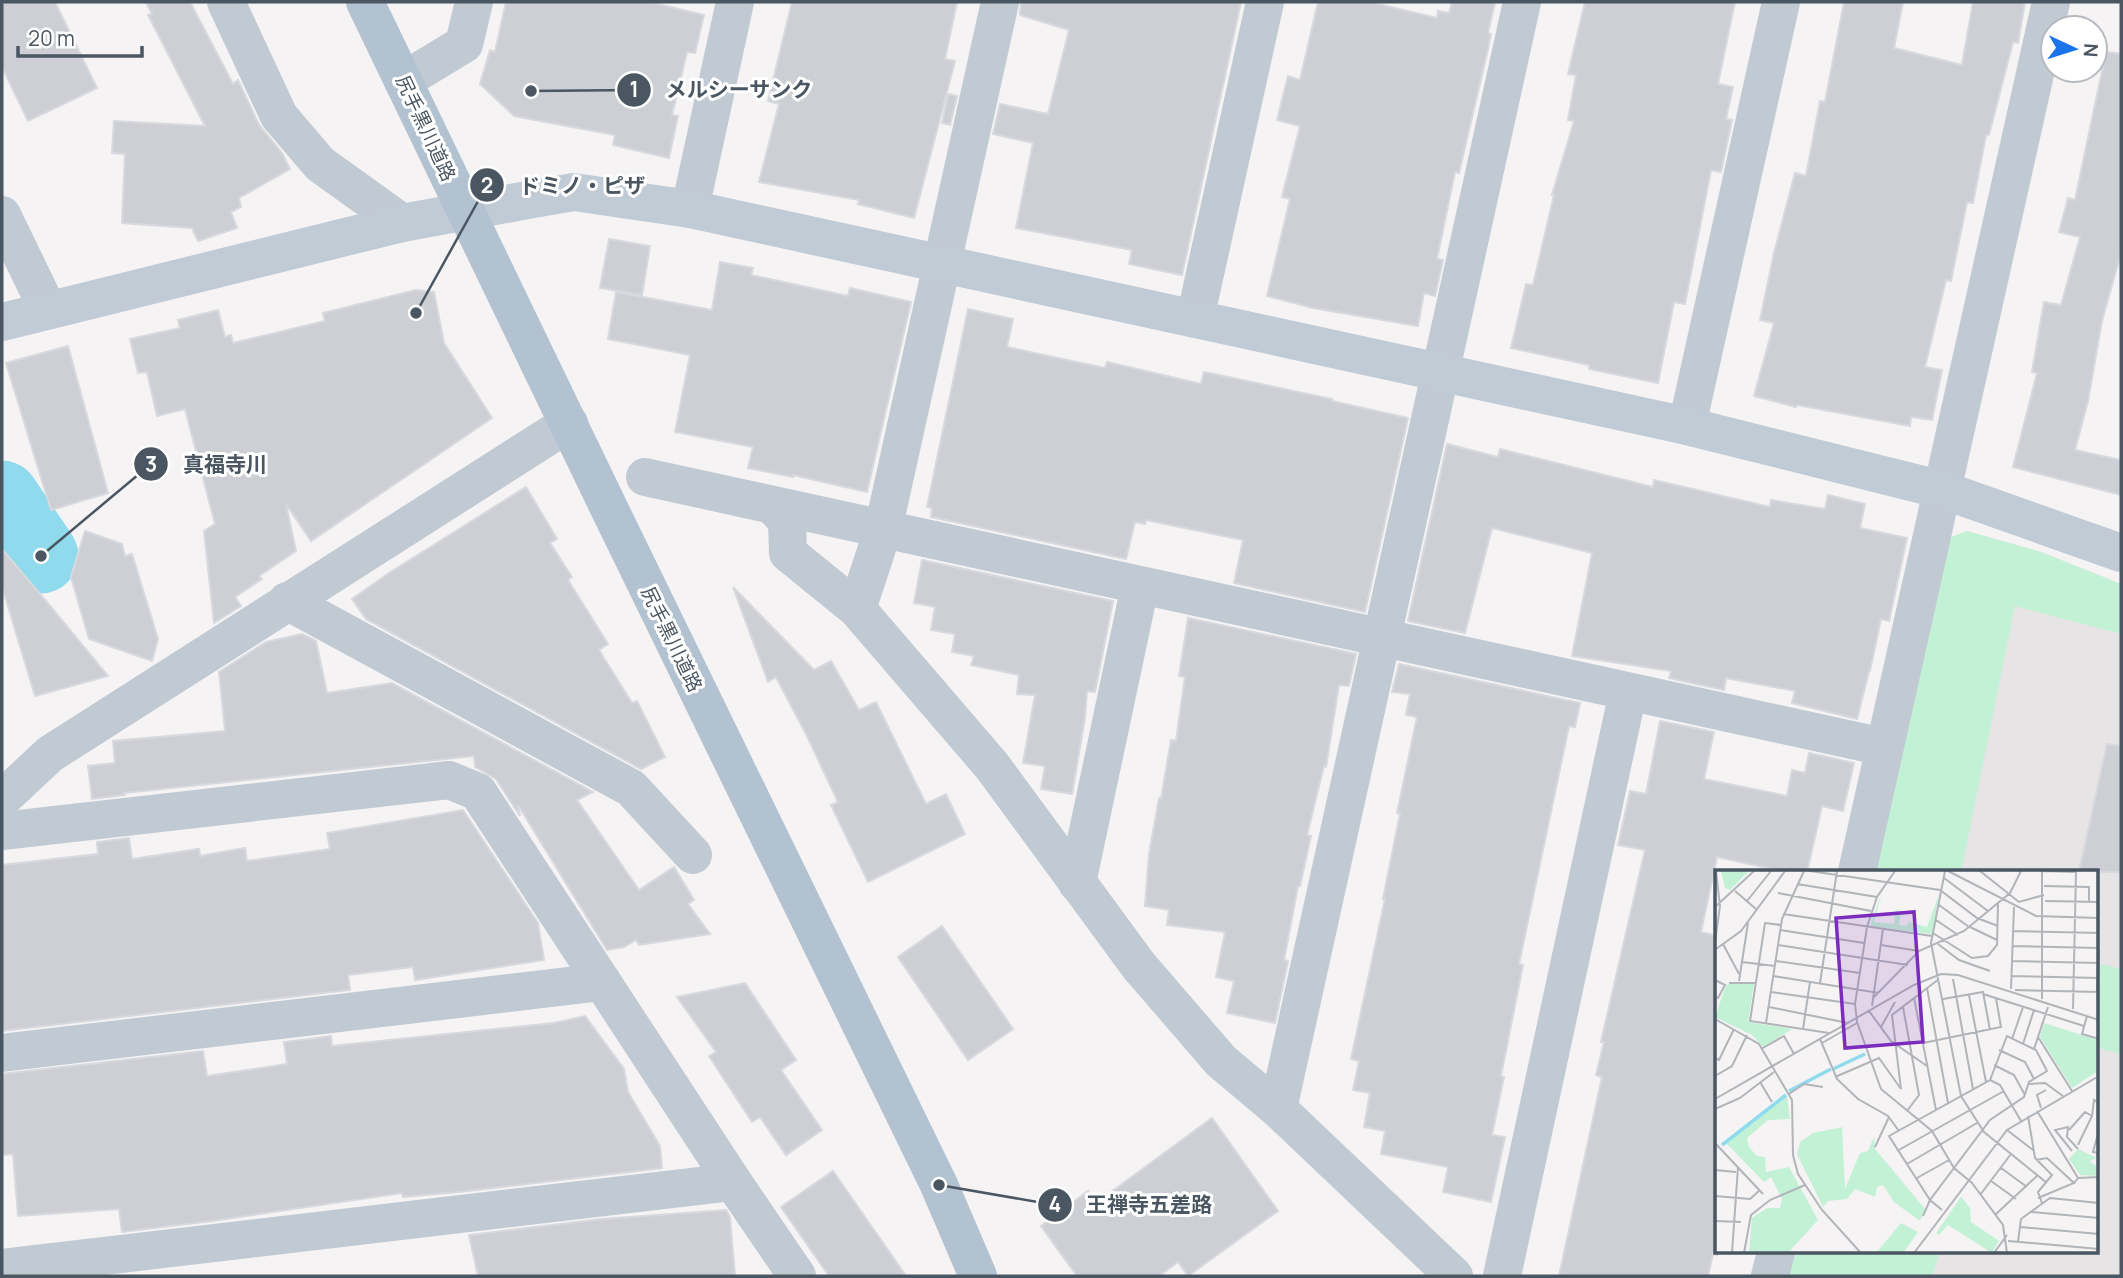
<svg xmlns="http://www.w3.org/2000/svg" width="2123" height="1278" font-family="Manrope,'Noto Sans JP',sans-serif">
	<rect width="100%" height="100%" fill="#f5f3f3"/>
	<path fill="#e6e4e5" d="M1967,531l74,21 80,32v692h-334l5,-24h305v-380h-221z"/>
	<g fill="#c3f1d5">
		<path d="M1967,531l74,21 80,32v50l-106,-28 -54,266h-85l73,-334z"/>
		<path d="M2097,963l24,6v85l-24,-6z"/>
		<path d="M1792,1252h148l-8,24h-145z"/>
	</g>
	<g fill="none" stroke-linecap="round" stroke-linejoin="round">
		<path stroke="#90daee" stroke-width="75" d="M2,498l39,58"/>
	</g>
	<g fill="#cdcfd5" stroke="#d7d9de" stroke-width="2">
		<path d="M2,2h53l42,86 -69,33 -26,-54z"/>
		<path d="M146,2h44l43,82 5,-4 21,45 23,28 8,16 -51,29 2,9 -10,5 6,16 -39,13 -6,-13 -70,-5 3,-69 -13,-1 2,-32 91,5 -57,-111 4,-1z"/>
		<path d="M506,2h143l55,13 -9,38 -8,-1 -15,63 6,1 -9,42 -56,-13 2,-10 -101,-19 -34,-32 10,-34 5,2z"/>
		<path d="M792,2h165l-12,57 10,2 -41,157 -56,-14 1,-4 -100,-18 20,-78 -11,-3z"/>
		<path d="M1021,2h220l-59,273 -53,-11 3,-14 -116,-22 17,-85 -40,-9 7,-30 48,10 21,-84 -49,-15z"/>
		<path d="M1318,2h52l67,16 1,-7 11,2 3,-11h43l-7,31 3,1 -3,15 -29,124 -4,-1 -18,87 6,1 -8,36 -11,-3 -6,33 -105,-18 -46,-12 23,-97 -8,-2 18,-71 -23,-6 11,-44 12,4z"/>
		<path d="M1585,2h150l-17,82 15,3 -7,32 6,1 -11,52 -10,-2 -26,134 -11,-2 -16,81 -69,-14v-4l-78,-17 15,-64 7,1 21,-90h-2l22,-74 -6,-1 8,-45 -8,-1z"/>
		<path d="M1844,2h59l-9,46 68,17 11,-63h52l-7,41 -5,-1 -24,93h-3l-13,68 -6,-1 -16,79 -5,-1 -21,87 17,3 -10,50 -21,-3 -1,9 -113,-21 -1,2 -42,-11 20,-73 -14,-3 14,-67 21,-80 11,3 14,-75 5,1z"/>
		<path d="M2106,52l15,2v199l-19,68 -14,80 -13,49 46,10v35l-108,-28 24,-94 -5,-1 12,-70 17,3 19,-68 -21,-5 9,-34 7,2z"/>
		<path d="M948,94l9,2 -7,29 -8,-2z"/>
		<path d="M609,239l41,7 -8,49 -42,-7z"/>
		<path d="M720,262l33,6 -2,7 97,21 2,-8 61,14 -44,190 -74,-17v2l-45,-9 5,-21 -78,-15 15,-77 -82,-16 8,-47 96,18z"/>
		<path d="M416,290l18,2 10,51 48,75 -181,123 -25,-37 10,47 -37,25 3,3 -27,18 6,9 -27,17 -10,-92 11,-7 -30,-115 -28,7 -10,-44 -9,1 -8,-34 50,-11 -2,-8 40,-10 7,27 6,-2 2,8 92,-22 -2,-8z"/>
		<path d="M968,309l45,10 -6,28 98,21 2,-6 94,22 3,-12 128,27v2l76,17 -43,194 -131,-29 9,-43 -97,-20 -1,4 -10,-2 -9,37 -195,-42 1,-9 -5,-1z"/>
		<path d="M68,346l40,147 -57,17 -45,-147z"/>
		<path d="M1447,444l51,13 2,-8 153,38 1,-7 116,27 1,-7 54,9 3,-14 37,9 -5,24 47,10 -18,83 -8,-2 -11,52h-1l-12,48 -65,-16 3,-12 -69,-13 -2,12 -55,-12 2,-7 -99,-15 20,-103 -100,-25 -27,105 -57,-12z"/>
		<path d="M526,487l31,52 -7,4 22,34 -4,3 40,64 -9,6 33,53 5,-2 28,56 -24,12 -275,-150 -14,-20 37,-26z"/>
		<path d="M85,531l37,13 3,12 7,-2 26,85 -6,22 -63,-22 -18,-62z"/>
		<path d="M2,549l39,46 67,81 -73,20 -33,-110z"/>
		<path d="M922,560l191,41 -18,91 -8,-1 -2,27 -13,76 -31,-5 4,-23 -22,-3 12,-68 -18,-1 2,-19 -48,-10 3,-9 -22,-4 3,-18 -24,-4 4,-23 -21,-4z"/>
		<path d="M733,587l81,83 17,-9 28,49 17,-8 50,102 20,-10 19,40 -97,48 -37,-77 7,-3 -31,-66 -31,-59 -8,5z"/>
		<path d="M1188,618l168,36 -7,32 -10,-1 -13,82 -2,-1 -17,69 4,1 -11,50h-2l-14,74 4,1 -13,62 -48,-10 7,-32 -18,-4 9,-45 -58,-7 2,-15 -24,-4 4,-52 10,-56 2,1 10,-59 5,1 9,-64 -6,-1z"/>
		<path d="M302,634l14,7 11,52 65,-10 201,109 -16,8 62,90 35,-23 20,33 -6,4 22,30 -71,11 -3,-5 -12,7 -17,3 -89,-145 2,11 -24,-37 -21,-12 -1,-11 -350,37 1,2 -33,4 -4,-33 27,-3 -2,-22 112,-10 -6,-59 47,-30z"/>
		<path d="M1399,664l181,39 -5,24 -6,-1 -50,238 4,1 -22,111 3,1 -12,58 13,2 -14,65 -48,-10 5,-25 -67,-13 4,-23 -21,-4 6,-34 -17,-3 6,-29 -8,-2 34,-160h-2l17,-85 -3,-1 20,-96 -11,-2 4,-21 -18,-2z"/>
		<path d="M1660,721l54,11 -10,47 83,17 5,-26 13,3 4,-20 45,10 -11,48 -21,-5 -15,66h-21l-69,-15 -16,75 16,4v319l-4,-1 -5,22h-149l43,-199 -6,-2 8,-33h-3l44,-192 -27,-5 12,-54 16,3z"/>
		<path d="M2107,744l14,2v126h-42z"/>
		<path d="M463,810l75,113 6,37 -129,20 -2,-13 -65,8 2,15 -348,41v-166l96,-11 -1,-12 32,-4 3,21 67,-10 1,7 45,-8 2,13 83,-12 -3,-16z"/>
		<path d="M942,926l71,103 -45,31 -70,-103z"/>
		<path d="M745,983l51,77 -15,10 41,60 -36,25 -26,-38 -8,5 -43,-66 7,-4 -39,-55z"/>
		<path d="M585,1016l39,53 4,23 32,54 2,22 -203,24 -56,5 -1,-4 -190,28 -90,11 -3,-23 -101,7 -5,-62 -11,1v-81l201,-23 4,25 80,-12 -3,-22 47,-6 1,10 222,-23z"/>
		<path d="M1212,1118l66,93 -90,65 -10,-14 -19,14h-82l-36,-50 47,-35 8,12z"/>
		<path d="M833,1171l73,105h-77l-48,-69z"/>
		<path d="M726,1210l4,7 5,59h-257l-9,-41 133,-16z"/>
	</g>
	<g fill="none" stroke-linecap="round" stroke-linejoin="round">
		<g stroke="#c1cad2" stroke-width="38">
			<path d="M226,2l53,114 41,48 82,59"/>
			<path d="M403,81l61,-37 10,-42"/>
			<path d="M690,209l45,-207"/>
			<path d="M2,215l46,95"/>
			<path d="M1195,319l70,-317"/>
			<path d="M1687,426l94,-424"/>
			<path d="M645,477l1239,270"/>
			<path d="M773,506l14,15 1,32 69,56 135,157 147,200 82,95 57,48 176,167"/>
			<path d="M287,601l344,187 62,67"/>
			<path d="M857,609l26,-79 117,-528"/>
			<path d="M2,799l48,-45 519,-331"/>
			<path d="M2,831l447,-51 29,12 255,390 64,94"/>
			<path d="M1857,872l194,-870"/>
			<path d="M1077,883l63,-297"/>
			<path d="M2,1053l600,-71"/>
			<path d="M1278,1109l244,-1107"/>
			<path d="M2,1268l731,-86"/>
			<path d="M1502,1276l126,-584"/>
			<path d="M1770,1276l6,-24"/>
		</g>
		<path stroke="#c1cbd6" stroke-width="38" d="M2,322l400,-99 131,-24 41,-7 116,17 997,217 256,64 178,63"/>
		<path stroke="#b3c2d1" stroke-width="38" d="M365,2l242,502 332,681 39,91"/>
	</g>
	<g text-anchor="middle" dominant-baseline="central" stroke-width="6" stroke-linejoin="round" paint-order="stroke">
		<g font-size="19" fill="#4a5661" stroke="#fff">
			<text transform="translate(426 128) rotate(65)">尻手黒川道路</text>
			<text transform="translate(672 639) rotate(64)">尻手黒川道路</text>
		</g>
	</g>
	<g transform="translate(1715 870)">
		<rect width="383" height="383" fill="#f5f3f3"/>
		<path d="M6,1h28l-19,19 -5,-2zM167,22l-8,30 20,2 2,-14 5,1 -2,14 8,1 1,-4 19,5 12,-33 -7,40 -62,-8zM25,112l14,2 -6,38 44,7 -29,18 -11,-12 -37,-18 11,-32zM329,153l54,17v31l-26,17 -32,-51zM72,226l3,23 -22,1 -21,18 2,9 8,9 8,1 1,15 23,-5 29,53 -30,33h-39l3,-35 15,-10h13l2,-9 -11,-22 -7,5 -38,-39zM127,257l3,62 15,-36 8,-2 6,-14 1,12 50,60 -5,12 -26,-19 -11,-17 -6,2 -2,10 -20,-8 -8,10 -19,2 -5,6 -26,-53 3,-12 13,-9zM363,279l19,9 -8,3 9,6v9l-18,-1 -11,-16zM246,327l9,11 1,14 28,19 -7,12 -44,-28 -9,10 -3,-2zM186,353l17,9 -15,21h-27z" fill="#c3f1d5"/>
		<path fill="none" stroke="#90daee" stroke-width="3.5" d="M118,199l32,-15M74,221l42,-22M7,275l64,-50"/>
		<path fill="none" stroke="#b1b4b9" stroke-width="2" d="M95,1l130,19 37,28 21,8M180,1l-18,26 -10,30 -12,77 2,18 24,67 51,42 22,37 18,15 31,42 4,28M230,1l-14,72 30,153 23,36 63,51M233,1l88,45 63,2M265,1l39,31 25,-7M327,1l34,1 -3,137M327,1v128M229,8l44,33M82,14l80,13M329,16l45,1v15M20,21l21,18M63,23l93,18M32,31l24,-30M330,31l54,1M224,35l30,22M0,37l39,-36M68,44l149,22M221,50l22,15M66,55l-16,-2 -15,98 79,12M255,57l27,13M65,60l84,13M298,61l86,2M218,63l39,25 16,-2 9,-11 1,-42M0,72l5,-36 -4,-35M8,74l16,30M223,74l21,16 31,11M63,75l130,20M166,75l38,6M298,76l86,2M1,79l25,-18 44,-60M61,91l84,12M297,91l87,2M27,92l33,4M58,106l106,17M297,106l87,2M238,109l20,110M0,110l10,5 -7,13 -3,-1M24,111l9,-58M14,113h27M105,113l17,-112M212,118l21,115M296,119l3,-82M300,120l84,2M56,122l84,12M382,122l2,-42M268,124l101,32M254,125l17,87M158,128l46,-47 45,-20 46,-38 11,-22M199,128l22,112M228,129l40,-7 7,38M157,136l11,-77M54,137l79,16M188,137l16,88 -12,16M154,141l22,30 36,25M372,146l-5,18 17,5M0,149l44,25 33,56 1,55 5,19 24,36 39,43M51,153l16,-104 22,-48M166,157l14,-25M88,159l7,-47M323,167l34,54M105,169l17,40 21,20 30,17 11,15M297,169l11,-32M107,173l35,-20M208,173l78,-16 -5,-29M308,174l11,-34M46,179l23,-13 10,18M319,179l14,-42M284,180l26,12 9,17M0,188l4,2 15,-31M279,195l20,10 11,20M0,206l17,-10 15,-31M120,207l44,-19 22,31 -9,-74 47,-36M275,210l10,5 21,36M45,212l12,20M314,214l16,-1 18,13M74,224l15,-10 19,3M0,229l199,-114 27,-11 17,1 141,45M326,238l-4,-13 9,-5M0,239l25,-11 34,-26M322,241l41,67 -4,5M313,246l7,42 17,17 -14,17 4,11M292,260l26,20M354,260l16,-18 7,4M384,260l-6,22 6,1M0,273l48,51M363,275l14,-29 2,-16 5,3M160,277l14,-30M182,281l107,-60M357,281l-17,-21 13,-3 -1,10 11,12M321,290l11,-2 27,25 -36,15M192,294l70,-41M286,298l26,19M0,300l21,2M202,308l32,-18M363,308l21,-1M276,311l25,18M265,325l31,-41M0,326l35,3 10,-9M316,342l68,6M280,345l43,-40M208,346l7,-16 60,-80 34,-23 5,-15 18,-11 -11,-21 -29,-14 -17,44 -101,56 41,64 12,10M0,351l26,1M305,357l79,7M293,371l91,8M303,372l3,-23 29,-21 49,5M17,383l6,-86M29,383l7,-38 19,-15 35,-15M199,383l93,-123 92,-54M279,383l13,-18"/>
		<path fill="#7b2cbf" fill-opacity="0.15" stroke="#7b2cbf" stroke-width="3.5" d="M199,42l9,130 -78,6 -9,-130z"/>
		<rect width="383" height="383" fill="none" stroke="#4a5661" stroke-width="3.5"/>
	</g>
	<path fill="none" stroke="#4a5661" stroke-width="2.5" d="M531 91L634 90M416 313L487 185M41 556L151 464M939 1185L1055 1205"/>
	<g fill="#4a5661" stroke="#fff" stroke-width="2.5">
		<circle cx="531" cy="91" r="7"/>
		<circle cx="416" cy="313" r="7"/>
		<circle cx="41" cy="556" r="7"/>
		<circle cx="939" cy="1185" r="7"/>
		<circle cx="634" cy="90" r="18"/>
		<circle cx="487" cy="185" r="18"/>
		<circle cx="151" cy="464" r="18"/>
		<circle cx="1055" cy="1205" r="18"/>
	</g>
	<g font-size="21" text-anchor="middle" font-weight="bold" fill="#fff">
		<text x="634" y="97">1</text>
		<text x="487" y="193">2</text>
		<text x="151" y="472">3</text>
		<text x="1055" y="1212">4</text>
	</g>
	<g font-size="21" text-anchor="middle" font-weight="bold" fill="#4a5661" stroke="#fff" stroke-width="6" stroke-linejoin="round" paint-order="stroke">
		<text x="739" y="97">メルシーサンク</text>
		<text x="582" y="193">ドミノ・ピザ</text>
		<text x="225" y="472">真福寺川</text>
		<text x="1149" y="1212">王禅寺五差路</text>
	</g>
	<rect width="2123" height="1278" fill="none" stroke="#4a5661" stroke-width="7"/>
	<g transform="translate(2074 49) rotate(94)"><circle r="33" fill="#ffffff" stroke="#b7bbc0" stroke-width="2"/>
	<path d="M0-5L12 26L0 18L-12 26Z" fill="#1a73e8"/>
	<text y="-10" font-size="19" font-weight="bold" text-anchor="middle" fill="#4a5661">N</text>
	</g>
	<path d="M18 46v10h124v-10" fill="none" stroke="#4a5661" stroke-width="3.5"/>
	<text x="28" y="46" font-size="21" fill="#4a5661" stroke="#ffffff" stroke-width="5" paint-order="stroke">20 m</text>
</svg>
